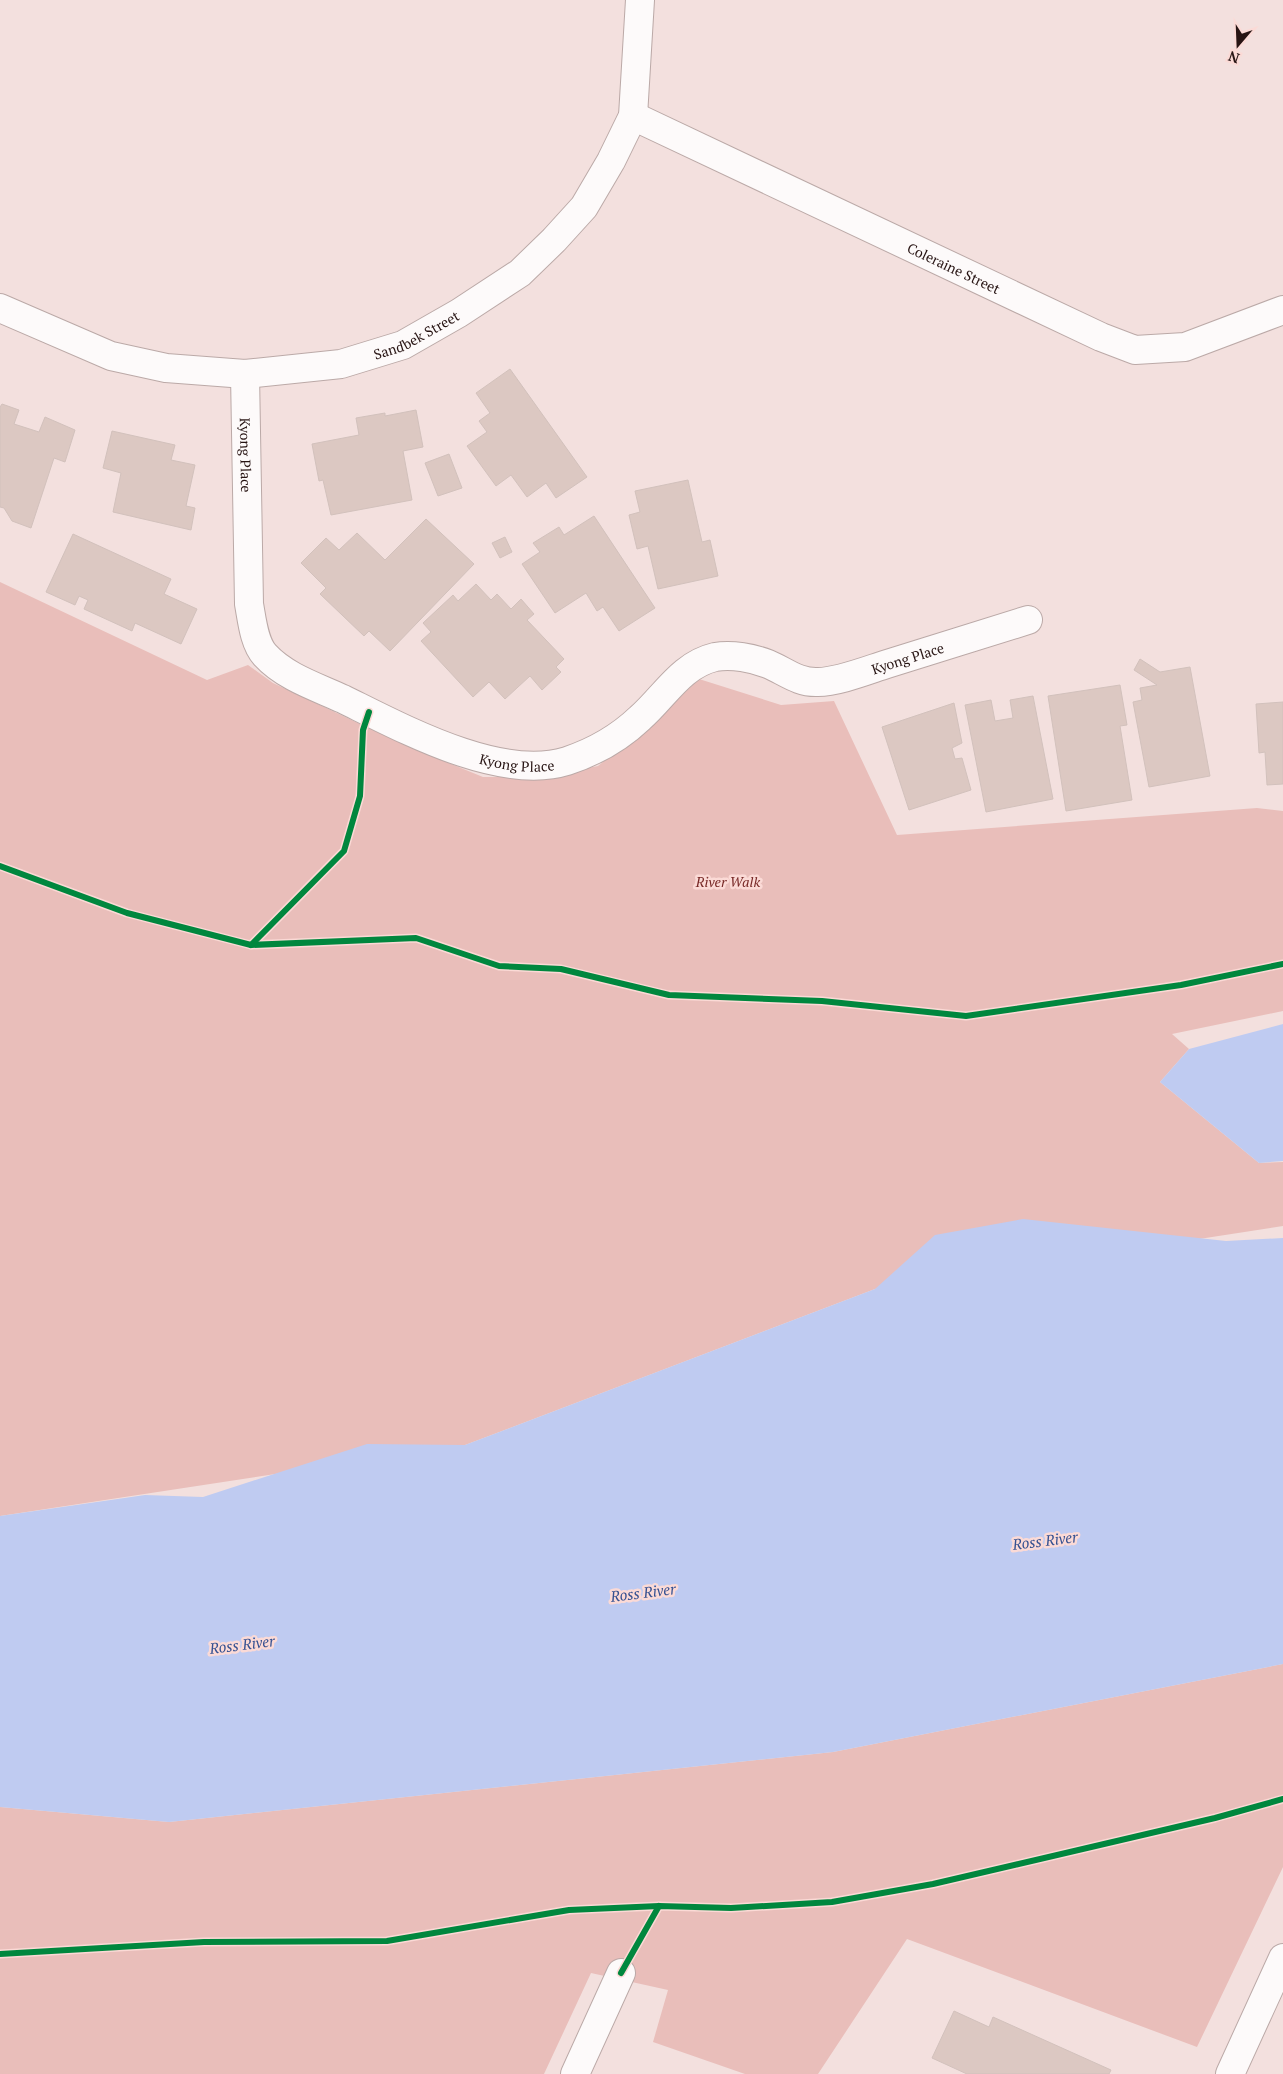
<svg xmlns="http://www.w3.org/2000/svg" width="1283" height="2074" font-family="'PT Serif',serif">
	<rect width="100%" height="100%" fill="#f3e0de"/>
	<g fill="#e9beba">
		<path d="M0,582l207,98 41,-15 25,18 134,63 76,31h60l55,-11 62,-50 39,-37 82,26 53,-4 63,134 360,-27 26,3v200l-111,23 17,15 -29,33 99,81 24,-1v64l-408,63 -410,156 -465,71z"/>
		<path d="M1283,1664v203l-86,180 -290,-108 -89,135h-73l-92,-32 15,-52 -77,-17 -47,101h-544v-267l169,15 664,-70z"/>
	</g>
	<g fill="#bfcbf1">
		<path d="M1283,1024v137l-24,2 -99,-81 29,-33z"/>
		<path d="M1023,1219l203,22 57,-3v426l-450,88 -664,70 -169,-15v-291l145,-21 58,2 164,-53 98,1 410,-156 60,-54z"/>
	</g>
	<g fill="#dcc8c2" stroke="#d2c1bc">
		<path d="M510,369l77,108 -31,21 -10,-15 -19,14 -16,-22 -15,11 -29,-40 20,-14 -8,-11 11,-8 -14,-20z"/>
		<path d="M2,404l17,6 -5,14 25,8 6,-15 30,13 -10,32 -11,-4 -23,70 -19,-7 -8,-13 -4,-1v-100z"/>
		<path d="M416,410l7,37 -20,4 9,49 -81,15 -8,-35 -4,1 -7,-37 47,-9 -3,-17 29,-5v3z"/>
		<path d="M112,431l63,14 -4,15 24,5 -9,41 9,2 -4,22 -78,-18 8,-39 -18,-5z"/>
		<path d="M449,454l13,34 -24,8 -13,-33z"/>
		<path d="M688,480l14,62 8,-2 8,36 -60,13 -10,-43 -11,3 -8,-34 11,-3 -5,-21z"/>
		<path d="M594,516l61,92 -36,23 -16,-24 -6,4 -11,-18 -31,20 -33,-49 18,-12 -7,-9 26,-16 5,8z"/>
		<path d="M426,519l48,45 -84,87 -21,-20 -5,5 -44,-42 6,-6 -25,-25 25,-25 13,12 18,-17 28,27z"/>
		<path d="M73,534l98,45 -7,15 33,15 -16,35 -46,-21 -3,8 -48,-22 4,-9 -9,-4 -4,9 -29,-13z"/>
		<path d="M505,537l7,15 -12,6 -8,-15z"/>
		<path d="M476,584l15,16 6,-6 14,15 10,-10 13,15 -7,6 37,39 -8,8 5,5 -19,18 -12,-14 -25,23 -16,-17 -16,15 -52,-56 10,-9 -8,-9 30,-28 5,6z"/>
		<path d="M1140,659l20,13 30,-5 20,109 -61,11 -16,-85 9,-2 -2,-12 17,-3 -23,-15z"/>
		<path d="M1120,685l7,40 -7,1 12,74 -66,11 -18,-115z"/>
		<path d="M1033,696l20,103 -67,13 -21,-107 26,-5 4,21 18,-3 -3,-18z"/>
		<path d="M1283,702v82l-16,1 -2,-33 -6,1 -3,-49z"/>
		<path d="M954,703l8,40 -10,5 3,11 7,-1 9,32 -62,20 -27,-83z"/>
		<path d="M954,2011l35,16 4,-10 118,53 -2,4h-142l-35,-16z"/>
	</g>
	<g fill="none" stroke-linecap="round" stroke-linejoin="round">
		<defs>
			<g id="street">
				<path id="s1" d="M633,116l468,221 34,13 50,-3 98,-37"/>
				<path id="s2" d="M0,308l111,48 55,12 79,6 96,-10 62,-19 56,-32 61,-40 34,-33 30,-33 27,-46 22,-45 7,-116"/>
				<path id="s3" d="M245,374l4,230c3,16 5,39 16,51 20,22 52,32 78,44 59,29 157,83 224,62 27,-9 53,-24 73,-43 25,-22 41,-53 75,-61 17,-3 38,1 53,7 17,7 30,19 50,18 20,0 50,-12 69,-18 47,-15 94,-29 141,-44"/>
				<path d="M575,2074l46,-101"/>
				<path d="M1230,2074l53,-116"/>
			</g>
		</defs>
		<use href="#street" stroke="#bba9a7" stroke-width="30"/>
		<use href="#street" stroke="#fdfafa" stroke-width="28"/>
		<defs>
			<g id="cycleway">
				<path d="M0,866l127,47 124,32 165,-7 83,28 62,3 108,26 153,6 144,15 215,-31 102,-21"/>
				<path d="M251,945l93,-94 16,-55 3,-66 6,-18"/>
				<path d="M0,1954l204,-12 183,-1 182,-31 90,-4 72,2 101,-6 101,-18 282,-66 68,-19"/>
				<path d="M621,1973l38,-67"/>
			</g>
		</defs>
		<use href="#cycleway" stroke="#fbdad6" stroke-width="9"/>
		<use href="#cycleway" stroke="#00873e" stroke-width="6"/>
	</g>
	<g text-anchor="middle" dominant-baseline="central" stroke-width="5" stroke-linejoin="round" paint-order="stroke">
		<g font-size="14" fill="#271413" stroke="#fbdad6">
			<text stroke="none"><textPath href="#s1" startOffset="355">Coleraine Street</textPath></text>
			<text stroke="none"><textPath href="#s2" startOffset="434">Sandbek Street</textPath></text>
			<text stroke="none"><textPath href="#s3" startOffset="81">Kyong Place</textPath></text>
			<text stroke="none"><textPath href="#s3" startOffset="996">Kyong Place</textPath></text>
			<text stroke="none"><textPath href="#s3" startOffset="561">Kyong Place</textPath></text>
		</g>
		<g font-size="14" font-style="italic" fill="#772826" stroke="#fbdad6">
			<text x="728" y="881">River Walk</text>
		</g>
		<g font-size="15" font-style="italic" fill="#345091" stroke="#fbdad6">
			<text transform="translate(1045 1540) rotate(-7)">Ross River</text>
			<text transform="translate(643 1592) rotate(-7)">Ross River</text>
			<text transform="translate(242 1644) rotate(-7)">Ross River</text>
		</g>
	</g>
	<g transform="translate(1238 45) rotate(199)" stroke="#fbdad6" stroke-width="4" paint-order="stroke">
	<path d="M0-4L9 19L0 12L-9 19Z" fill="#271413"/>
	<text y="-8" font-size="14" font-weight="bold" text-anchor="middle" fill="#271413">N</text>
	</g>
</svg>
